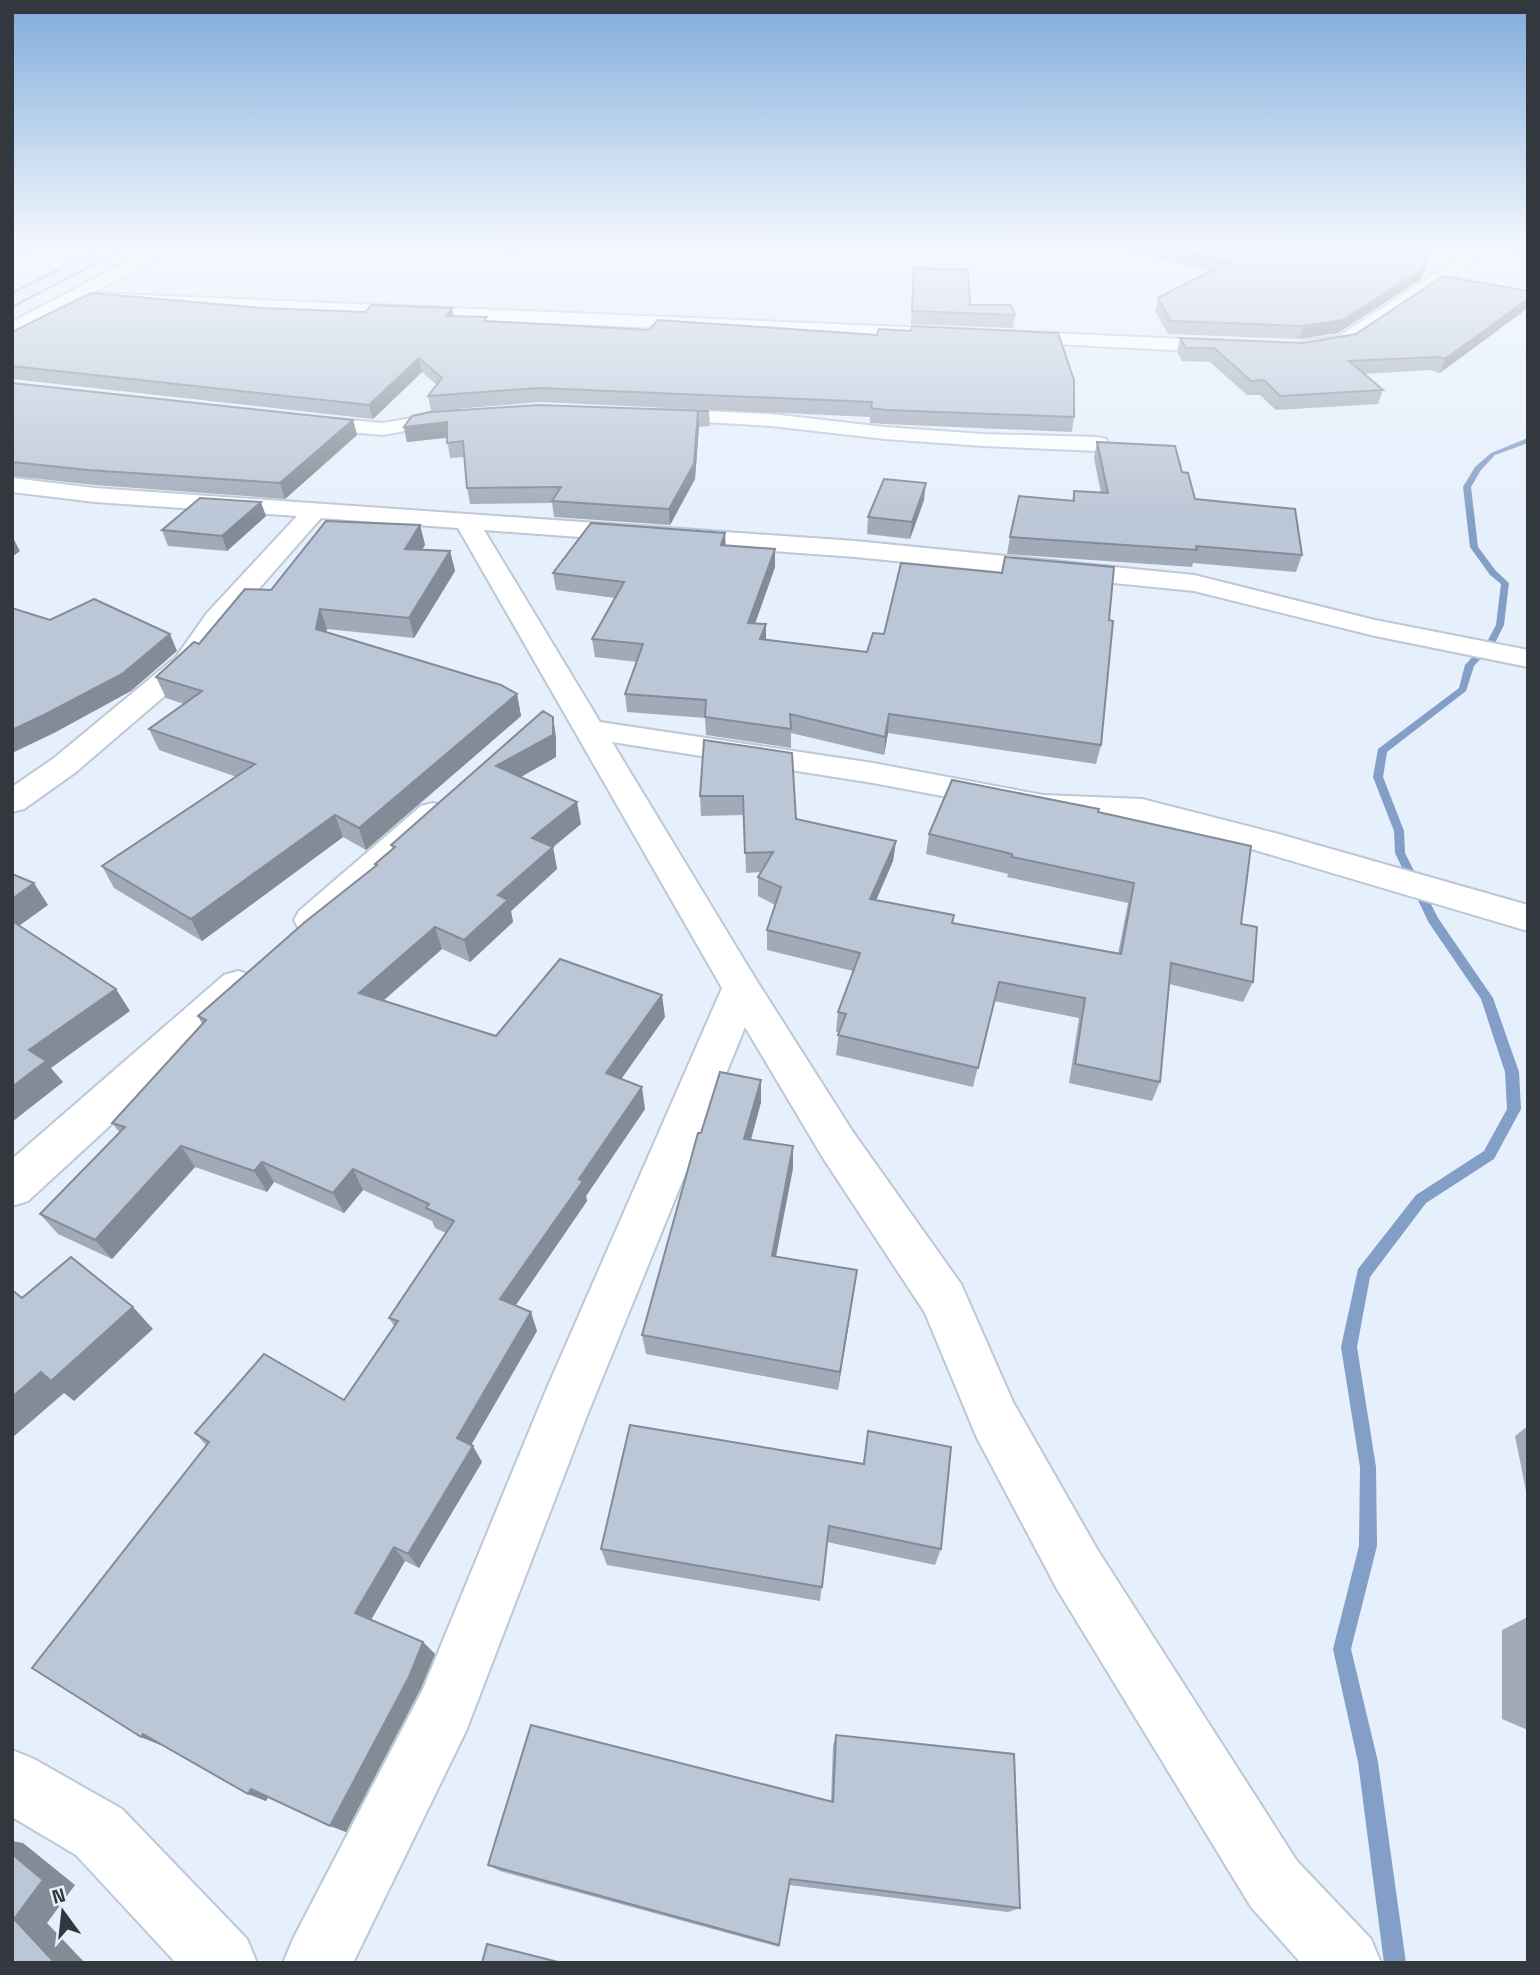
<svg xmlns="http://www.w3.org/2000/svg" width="1540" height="1975" font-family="'Space Grotesk',sans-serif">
	<rect width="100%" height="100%" fill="#e6effc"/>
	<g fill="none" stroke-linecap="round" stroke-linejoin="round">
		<path fill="#839ec7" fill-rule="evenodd" d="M1528,438v5l-33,12 -14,15 -10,17 7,60 18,24 13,12 -5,42 -9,18 -21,23 -8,25 -79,61 -4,25 21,54 1,22 33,65 55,80 26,74 2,37 -27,50 -68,44 -56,74 -13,70 19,120 1,79 -26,103 27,113 28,201h-22l-26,-201 -25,-113 26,-103 1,-79 -19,-120 17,-78 58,-74 68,-44 23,-42 -2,-37 -24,-73 -52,-76 -34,-70 -1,-22 -21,-54 5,-28 81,-61 6,-23 23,-25 8,-15 5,-41 -11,-9 -20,-28 -7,-60 12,-20 16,-14z"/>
		<defs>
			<g id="minor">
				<path d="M155,247h20l-82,46 836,35 9,6 -9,6 -854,-38 -63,32v-12z"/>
				<path d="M1476,247h18l-143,98 -47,8 -9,-6 9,-6 35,-5z"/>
				<path d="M1006,331l223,10 9,6 -9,6 -230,-12 -2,-4z"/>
				<path d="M658,409l113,5 114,13 98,7 115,3 8,2 3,5 -3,5 -8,2 -115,-5 -98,-7 -114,-13 -120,-7 -3,-4 3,-4z"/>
				<path d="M458,410l7,2 3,4 -3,4 -82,15 -80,-7 -7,-2 -4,-4 4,-4 7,-2 80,7z"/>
				<path d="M12,478l83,10 760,53 339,34 181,45 153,30v17l-153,-31 -181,-45 -339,-34 -371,-27 116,192 273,41 170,32 99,4 133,34 253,72v26l-273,-81 -113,-29 -99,-6 -170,-32 -261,-41 143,236 98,154 108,152 52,118 84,147 200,312 74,78 10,24h-80l-50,-56 -194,-318 -80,-151 -52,-125 -102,-155 -78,-131 -157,386 -122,318 -113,232h-70l10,-24 130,-250 121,-294 178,-407 -264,-460 -137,-10 -94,107 -31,44 -120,103 -52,37 -12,3v-25l42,-29 122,-101 31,-44 90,-97 -202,-14 -83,-10z"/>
				<path d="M433,803l12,3 5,8 -5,8 -120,107 -13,4 -13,-4 -5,-9 5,-9 122,-105z"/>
				<path d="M238,971l14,4 5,10 -5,10 -224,206 -16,5v-47l212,-184z"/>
				<path d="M12,1750l22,9 88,50 125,130 10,24h-81l-100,-108 -64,-38z"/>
			</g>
			<path id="primary" d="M105,247h20l-113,59v-12z"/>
		</defs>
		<use href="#minor" stroke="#bcc7d7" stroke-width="4"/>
		<use href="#primary" stroke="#8d9db5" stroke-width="4"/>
		<use href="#minor" fill="#fff" fill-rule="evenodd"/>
		<use href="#primary" fill="#d8e5f9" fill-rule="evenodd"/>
	</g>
	<g fill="#a1aab8">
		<path d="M487,247h39l-14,5z"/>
		<path d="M1124,247h304l-7,32 -83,54 -39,6 -131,-5 -13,-23 3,-13 53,-27 -88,-21z"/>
		<path d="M1444,247h28l-3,2z"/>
		<path d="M1495,247h33v5l-34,-2z"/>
		<path d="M913,280l57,25 45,10 -2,13 -102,-4z"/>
		<path d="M1528,291l-88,82 -10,-3 -66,4 19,16 -5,14 -102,6 -16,-15h-13l-37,-33 -28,-1 -5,-10 3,-13 123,5 53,-9z"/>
		<path d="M262,308l103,4 87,-4 2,8 620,101 -2,15 -187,-8 -15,-1v-6l-329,-15 -110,9 -3,-15 9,-11 -15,-13 -49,47 -361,-40v-47z"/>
		<path d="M12,383l341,37 4,15 -72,64 -190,-14 -83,-9z"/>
		<path d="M709,411l1,15 -11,1 -4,52 -25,46 -116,-8 -2,-14 -82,1 -3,-16 -3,-31 -14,1 -3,-20 -40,4 -3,-15z"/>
		<path d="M1097,442l85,30 13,27 107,56 -6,17 -103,-9 -1,4 -185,-13 3,-17 62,-36 2,-10 27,2 -7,-35z"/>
		<path d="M924,500l-14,39 -43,-5 1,-17z"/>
		<path d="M266,516l-39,35 -59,-5 -6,-16z"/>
		<path d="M420,525l5,20 -3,4 28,2 5,20 -41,67 -87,-9 -1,3 191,62 4,22 -155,134 -23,-13 -141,104 -88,-53 -12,-22 135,-89 -78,-27 -10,-21 35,-25 -18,-6 -10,-21 115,-87z"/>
		<path d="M726,545l49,4v18l-20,56 11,1v16l101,12 17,-18 225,-14 -8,125 -5,19 -208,-31 -4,22 -93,-22v15l-85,-13 -1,-17 -78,-6 -2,-18 12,-32 -42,-5 -3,-18 23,-41 -59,-8 -3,-17z"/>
		<path d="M553,717l3,21v19l-35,20 60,47 -28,23 4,22 -46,42 2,11 -43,40 -28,-13 -58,51 112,36 169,-19 -44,62 24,30 -59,87 1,5 -72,105 22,25 -66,114 11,17 -63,106 -14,-7 -34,59 52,22 12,12 -14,34 -75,144 -78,-35 -2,4 -18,-7 -85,-48 -22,-9 65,-292 -11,-12 149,-33 50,-74 -5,-8 57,-85 -11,-5 -3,-7 -69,-31 -19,23 -70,-31 -7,10 -72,-25 -83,92 -54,-25 -18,-20 80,-81 -8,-10 90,-99 -4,-8 178,-150 -1,-2 18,-15 -2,-4z"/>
		<path d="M704,740l92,79 100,22 -3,20 -17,39 77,24 165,30 10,-51 -121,-26 1,-3 -82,-20 3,-20 169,-22 143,112 12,58 -10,20 -74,-18 -9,98 -8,19 -83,-18 10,-65 -85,-17 -21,86 -137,-32 3,-23h-3l2,-20 15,-41 -86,-21v-20l8,-25 -17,-9v-19l3,-5 -15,1 -2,-58 -43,1 -1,-20z"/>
		<path d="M761,1080v22l-10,38 42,6v22l-17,89 78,34 -16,99 -192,-36 -4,-19 59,-202z"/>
		<path d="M1528,1426v75l-13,-65z"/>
		<path d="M868,1431l73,118 -6,16 -108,-23 -7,59 -213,-36 -6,-16 262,-86z"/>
		<path d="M1528,1617v113l-26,-11v-89z"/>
		<path d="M836,1735l184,173 -12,4 -219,-27 -10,62 -279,-76 -12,-6 343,-63 2,-56z"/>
	</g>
	<g fill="#838b96">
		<path d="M12,247h20l1,2 -21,9z"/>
		<path d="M512,247h14l-14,5z"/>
		<path d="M1426,267l-5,12 -83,54 -39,6 4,-13z"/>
		<path d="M1528,299v9l-88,65 5,-14z"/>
		<path d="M452,308l2,13 -8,-5z"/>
		<path d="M419,358l3,14 -49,47 -4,-14z"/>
		<path d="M698,411l1,16 -4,52 -25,46 -1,-16z"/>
		<path d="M353,420l4,15 -72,64 -5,-16z"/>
		<path d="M447,422l3,15 -43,5 -3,-15z"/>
		<path d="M926,483l-2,17 -14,39 2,-17z"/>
		<path d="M261,502l5,14 -39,35 -5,-15z"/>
		<path d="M420,525l5,20 -15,24 -5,-20z"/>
		<path d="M725,533l1,17 -5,-5z"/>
		<path d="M12,536l8,15 -8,6z"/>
		<path d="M775,549v18l-26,74 -1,-18z"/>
		<path d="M450,551l5,20 -41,67 -5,-20z"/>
		<path d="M320,609l7,20 -5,21 -6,-21z"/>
		<path d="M766,624v19l-6,-4z"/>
		<path d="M170,634l7,17 -46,40 -77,42 -42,20v-23z"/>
		<path d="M517,694l4,22 -155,134 -7,-22z"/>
		<path d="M889,714l-1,19 -4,22 1,-18z"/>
		<path d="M553,717l3,21v19l-55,31 -5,-22z"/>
		<path d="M577,802l4,22 -28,23 4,22 -46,42 2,11 -43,40 -6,-22 34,-45 34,-57z"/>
		<path d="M335,815l8,22 -141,104 -11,-22z"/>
		<path d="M896,841l-3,20 -25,58 2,-20z"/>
		<path d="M34,883l14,22 -36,26v-32z"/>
		<path d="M435,927l7,22 -74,65 -9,-21z"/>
		<path d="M116,989l14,22 -79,57 12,14 -51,40v-35l17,-37z"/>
		<path d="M662,995l3,22 -55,78 -4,-22z"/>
		<path d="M761,1080v22l-16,59 -1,-22z"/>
		<path d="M642,1087l3,22 -59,87 1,5 -80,117 -7,-19 79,-120z"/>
		<path d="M181,1146l14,21 -83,92 -17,-19z"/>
		<path d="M793,1146v22l-21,108v-20z"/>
		<path d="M262,1162l12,20 -7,10 -13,-21z"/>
		<path d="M353,1169l10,21 -19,23 -11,-20z"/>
		<path d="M857,1270l-3,21 -16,99 2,-18z"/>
		<path d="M133,1307l20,22 -79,72 -10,-8 -52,45v-41l29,-25z"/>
		<path d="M531,1312l6,19 -71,123 -9,-16z"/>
		<path d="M473,1446l9,16 -63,106 -11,-14z"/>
		<path d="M394,1547l11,14 -37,64 -13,-12z"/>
		<path d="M423,1642l12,12 -14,34 -75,144 -16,-6z"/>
		<path d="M143,1734l20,12 -22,-9z"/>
		<path d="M251,1789l18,7 -3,5 -18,-7z"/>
		<path d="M12,1841l11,2 52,42 -28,38 38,40h-30l-41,-44z"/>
	</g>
	<g fill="#bbc6d6" stroke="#838b96" stroke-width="2">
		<path d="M1164,247h264l-2,20 -83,53 -40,6 -132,-5 -13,-23 71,-36z"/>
		<path d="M914,268l54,2 2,35h41l4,10 -103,-4z"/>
		<path d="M1443,276l85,15v8l-83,60 -9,-2 -87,4 34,29 -103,6 -16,-16 -13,1 -37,-33h-28l-6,-10 123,5 53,-9z"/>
		<path d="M91,293l171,15 103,4 7,-7 80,3 -6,8 41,1 -3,4 165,9 9,-10 219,15 2,-6 32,2 1,-5 146,7 16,47v37l-188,-7 -15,-2 1,-6 -333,-14 -111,8 14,-18 -23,-20 -50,47 -357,-39v-34z"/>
		<path d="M12,383l341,37 -73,63 -192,-13 -76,-8z"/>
		<path d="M539,405l170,6h-11l-4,53 -25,45 -117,-8 9,-14 -94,1 -4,-47 -16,2v-21l-43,5 8,-11 18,-4z"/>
		<path d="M1097,442l78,4 7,26 6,1 7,26 100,10 7,46 -106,-9 1,4 -187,-13 9,-41 55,5v-10l34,2z"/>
		<path d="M884,479l42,4 -14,39 -44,-5z"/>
		<path d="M200,498l61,4 -39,34 -60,-6z"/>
		<path d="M326,521l94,4 -15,24 45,2 -41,67 -89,-9 -4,20 185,56 16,9 -158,134 -24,-13 -144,104 -89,-53 153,-102 -106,-35 53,-38 -46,-14 38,-35 5,2 46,-55 26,1z"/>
		<path d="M591,523l134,10 -4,12 54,4 -27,74 18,1 -6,15 107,13 6,-19 11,1 17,-71 101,10 3,-16 109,10 -5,53 4,1 -12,124 -212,-31 -4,23 -95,-23 1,15 -86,-12 1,-17 -81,-6 18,-50 -51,-5 32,-57 -71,-9z"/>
		<path d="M94,599l76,35 -48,40 -78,41 -32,15v-122l38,12z"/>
		<path d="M543,711l10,6v18l-57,31 81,36 -45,36 21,9 -55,48 10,5 -44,40 -29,-13 -76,66 137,43 64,-77 102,36 -56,78 36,14 -63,92 4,2 -83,118 31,13 -74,126 16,8 -65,108 -14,-7 -39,66 68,29 -14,35 -79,149 -79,-37 -3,5 -105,-60 -2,3 -109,-69 177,-226 -14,-9 69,-79 80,46 54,-79 -9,-3 65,-97 -28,-13 3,-4 -76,-35 -20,24 -71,-31 -8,9 -73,-25 -86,94 -55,-26 85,-87 -13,-4 94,-103 -8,-4 107,-94 72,-57 -2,-1 20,-17 -4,-2z"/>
		<path d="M704,740l88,13 4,66 100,22 -26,58 84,16 -2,8 169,31 13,-71 -122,-26v-3l-83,-20 23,-54 147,29 -1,3 153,34 -10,78 16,3 -4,55 -82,-19 -11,119 -85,-18 10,-66 -86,-16 -21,86 -140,-33 8,-21 -8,-2 22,-59 -93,-23 14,-43 -23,-10 15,-25 -28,1 -2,-57h-43z"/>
		<path d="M12,874l22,9 -22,16z"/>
		<path d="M12,921l104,68 -87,61 17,11 -34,26z"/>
		<path d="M720,1072l41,8 -17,59 49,7 -21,110 85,14 -17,102 -198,-37 56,-202h3z"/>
		<path d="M71,1257l62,50 -82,74 -10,-9 -29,25v-107l10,8z"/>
		<path d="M630,1425l234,39 4,-33 83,16 -10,102 -112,-23 -7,61 -221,-38z"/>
		<path d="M531,1725l302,77 3,-67 178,19 6,154 -230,-29 -11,66 -291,-80z"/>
		<path d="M12,1854l31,26 -29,39 41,44h-43z"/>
		<path d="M487,1944l75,19h-80z"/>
	</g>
	<linearGradient id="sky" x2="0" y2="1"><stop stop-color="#7fabdb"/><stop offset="0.47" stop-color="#f4f8fe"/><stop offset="1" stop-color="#f4f8fe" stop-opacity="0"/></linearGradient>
	<rect width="1540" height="523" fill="url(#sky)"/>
	<rect width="1540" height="1975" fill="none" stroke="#33383e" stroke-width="28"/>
	<g transform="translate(63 1912) rotate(345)" stroke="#e6effc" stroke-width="5" paint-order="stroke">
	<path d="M0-5L12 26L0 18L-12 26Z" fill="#33383e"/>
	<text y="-10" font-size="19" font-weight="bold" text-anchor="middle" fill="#33383e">N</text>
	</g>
</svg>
